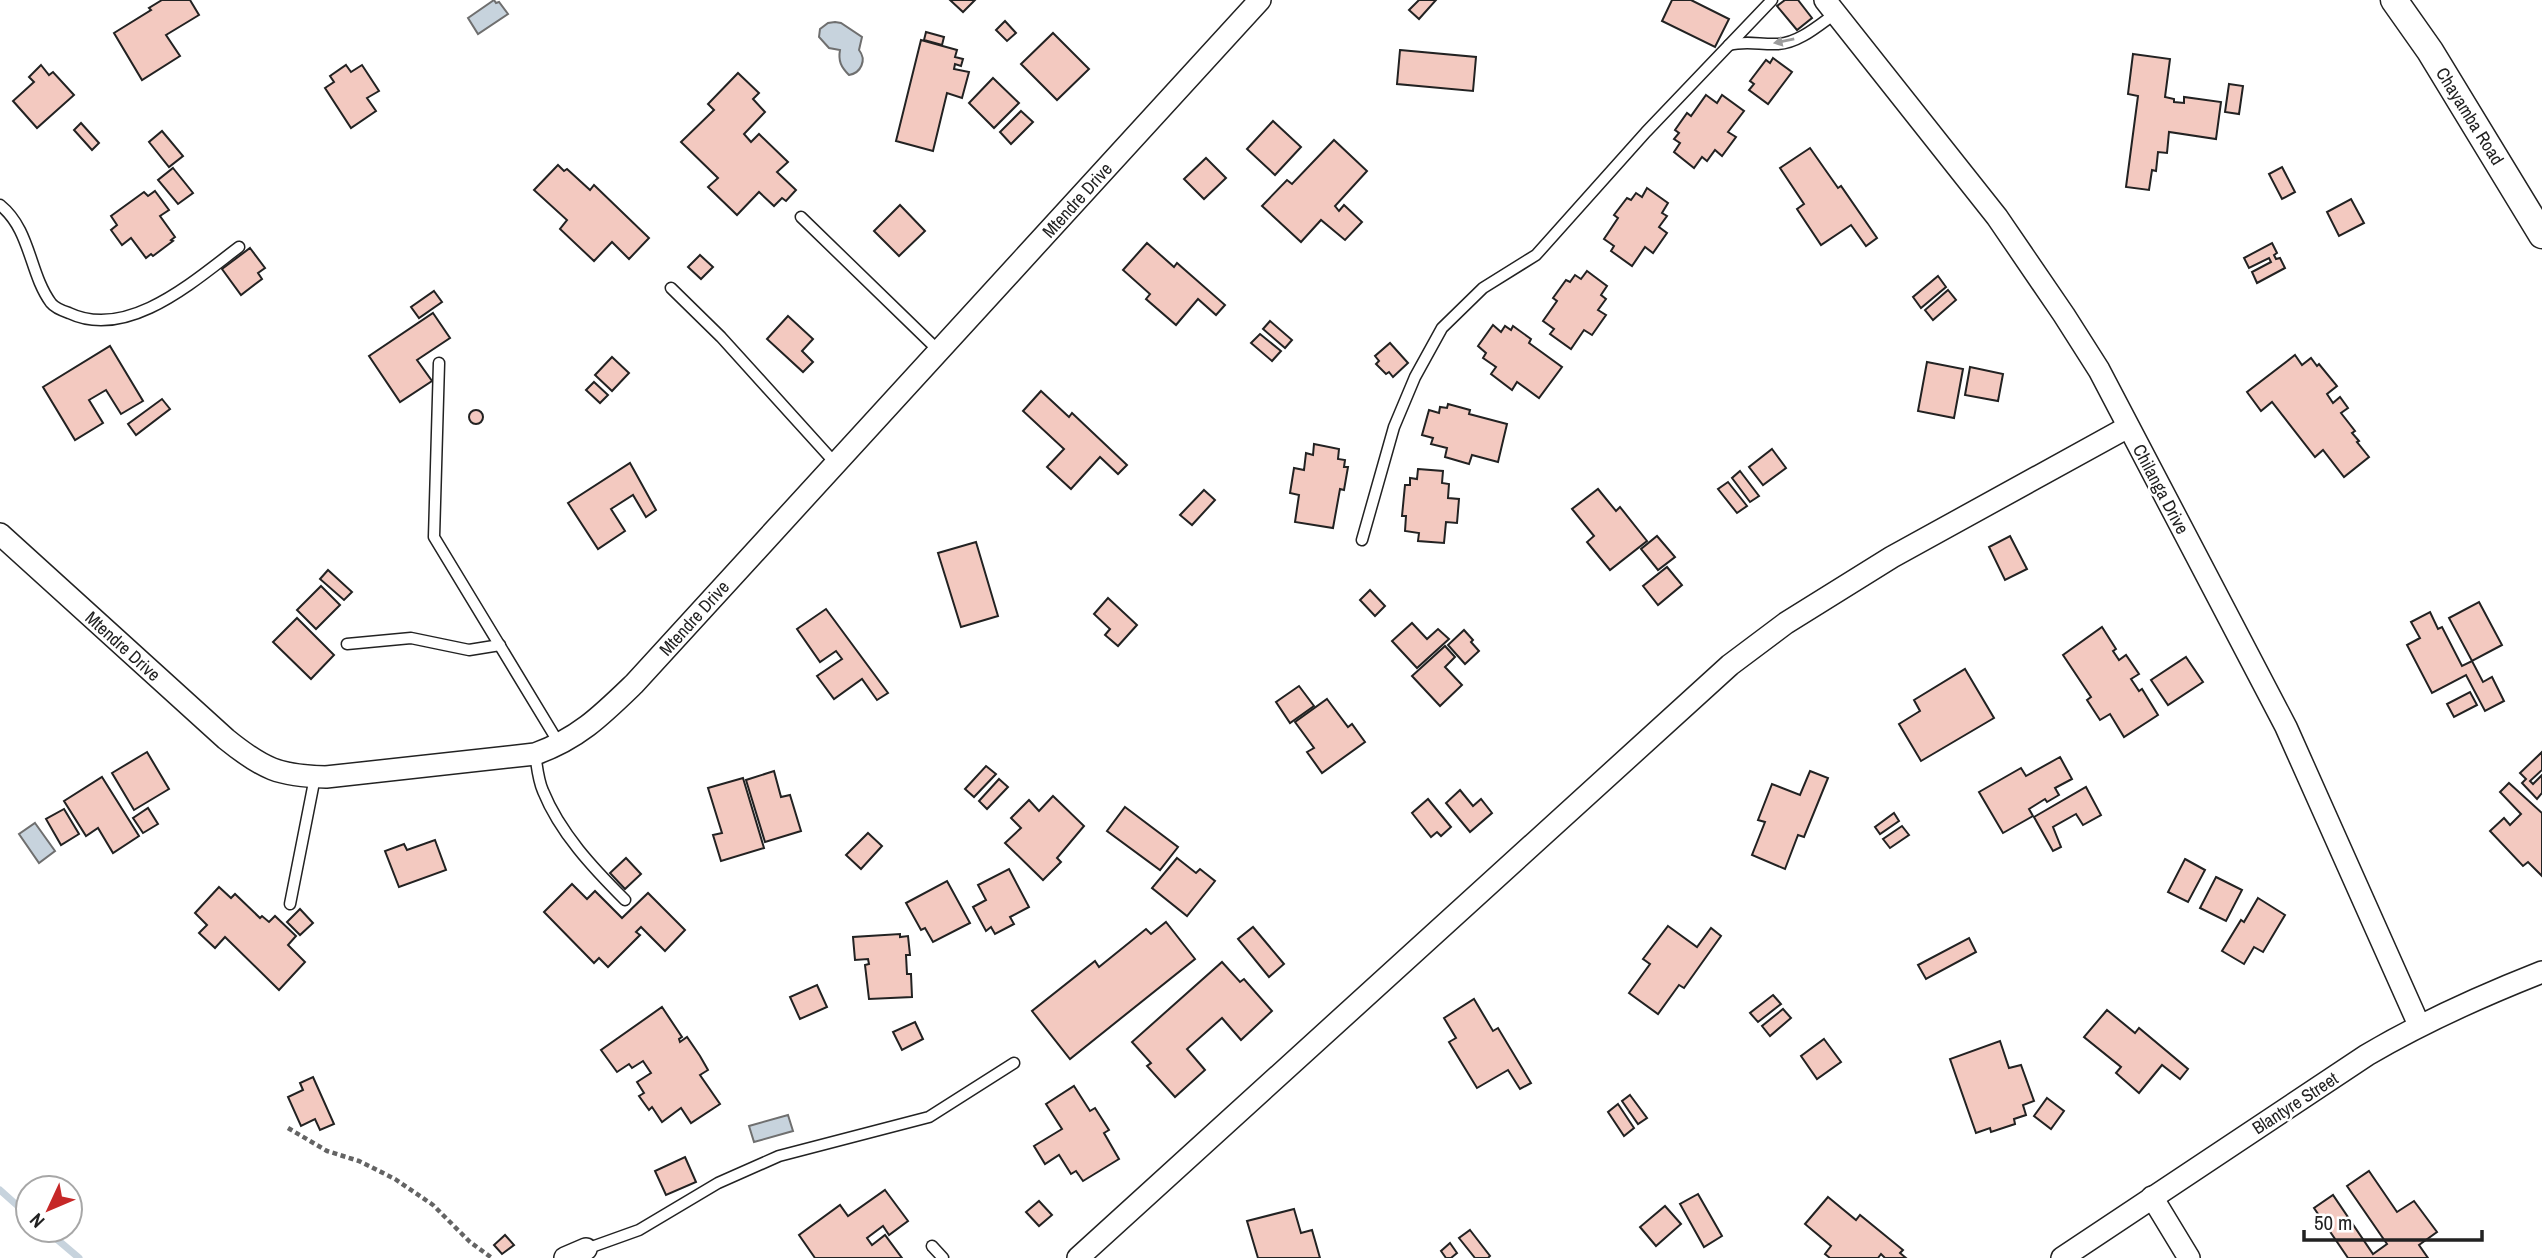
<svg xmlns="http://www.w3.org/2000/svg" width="2542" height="1258" font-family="'Archivo Narrow',sans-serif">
	<rect width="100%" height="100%" fill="#fff"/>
	<g fill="#c7d3dd" stroke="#6f6f6f" stroke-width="2">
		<path d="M494,0l2,3 3,-1 9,12 -30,20 -10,-16z"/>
		<path d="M835,22l6,1 21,14 -3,13c8,10 2,23 -10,25 -8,-8 -11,-14 -9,-25l-11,-2 -10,-11 1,-8 8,-6z"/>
		<path d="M35,823l20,28 -16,12 -20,-29z"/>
		<path d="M788,1115l5,16 -39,11 -5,-16z"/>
	</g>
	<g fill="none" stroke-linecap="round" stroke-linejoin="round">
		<g stroke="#c7d3dd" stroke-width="7">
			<path d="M0,1190l28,25"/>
			<path d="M46,1230l33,28"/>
		</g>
	</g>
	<g fill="#f3c9c0" stroke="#222" stroke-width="2">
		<path d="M162,0h28l9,15 -33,20 14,21 -38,24 -28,-47 37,-23 -2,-2z"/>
		<path d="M950,0h25l-12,12z"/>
		<path d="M1419,0h17l-17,19 -10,-9z"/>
		<path d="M1672,0h19l38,19 -14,28 -53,-26z"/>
		<path d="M1785,0h13l14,18 -15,12 -20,-24z"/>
		<path d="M1005,21l11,12 -9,8 -11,-11z"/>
		<path d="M926,32l18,5 -2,8 -18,-5z"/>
		<path d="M1053,33l36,36 -32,31 -36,-36z"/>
		<path d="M921,40l36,10 -2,7 8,2 -2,7 -6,-2 -1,5 15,3 -7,26 -15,-5 -14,58 -37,-10z"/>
		<path d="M1400,50l76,7 -3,34 -76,-7z"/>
		<path d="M2133,54l37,5 -5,38 9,2v3l10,1v-6l37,5 -5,37 -47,-7 -2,21 -9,-1 -2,19 -4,-1 -3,20 -23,-3 12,-91 -10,-2z"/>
		<path d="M1773,58l19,14 -24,32 -19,-14 5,-6 -4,-3 16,-21 4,3z"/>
		<path d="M41,65l8,10 4,-3 21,23 -37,33 -24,-27 21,-19 -5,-5z"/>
		<path d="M346,65l5,7 11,-7 17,26 -12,7 9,13 -25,17 -26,-40 9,-6 -4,-6z"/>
		<path d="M738,73l21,20 -6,6 12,13 -21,22 7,8 8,-8 29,28 -11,10 19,18 -10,11 -4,-3 -8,8 -15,-14 -22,23 -29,-28 10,-9 -37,-36 33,-32 -6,-6z"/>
		<path d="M993,78l26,25 -25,25 -25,-25z"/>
		<path d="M2229,84l14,2 -4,28 -14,-2z"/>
		<path d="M1706,95l11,8 5,-8 22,16 -16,21 8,5 -14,19 -7,-6 -8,11 -5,-4 -8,11 -20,-16 6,-9 -6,-4 5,-6 -4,-3 12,-17 4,3z"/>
		<path d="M1021,111l12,11 -22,22 -11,-12z"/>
		<path d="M1273,121l28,26 -26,28 -28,-26z"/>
		<path d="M81,123l18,20 -7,7 -18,-20z"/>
		<path d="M162,131l21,25 -14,11 -20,-25z"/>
		<path d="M1334,140l33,31 -32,35 4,5 5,-6 18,17 -17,18 -24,-20 -20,22 -39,-36 25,-26 5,4z"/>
		<path d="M1810,148l28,40 3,-2 36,52 -11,8 -15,-21 -30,20 -24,-36 7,-5 -24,-36z"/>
		<path d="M1206,158l20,20 -22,21 -20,-20z"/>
		<path d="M558,165l6,6 3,-2 23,21 4,-5 55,53 -20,21 -17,-17 -18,19 -34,-32 7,-9 -33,-30z"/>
		<path d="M2282,167l13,25 -13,7 -13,-25z"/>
		<path d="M173,168l20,25 -15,11 -20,-24z"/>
		<path d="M1647,188l21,15 -6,10 5,3 -8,11 8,6 -14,20 -8,-6 -13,19 -21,-15 3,-5 -10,-7 14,-21 -4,-3 13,-17 4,2 5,-7 6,4z"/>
		<path d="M155,191l14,19 -9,6 15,21 -4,3 2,1 -20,15 -2,-2 -5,4 -15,-20 -9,7 -11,-15 6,-5 -6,-9 33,-24 4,4z"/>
		<path d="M2351,199l13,24 -25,13 -12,-24z"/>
		<path d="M900,205l25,26 -26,25 -25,-25z"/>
		<path d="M1147,243l27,24 3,-4 48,42 -9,10 -18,-16 -22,26 -30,-26 4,-5 -27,-24z"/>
		<path d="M2272,243l5,10 -3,2 2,4 4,-1 5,10 -28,15 -5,-11 19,-10 -2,-4 -20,10 -5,-10z"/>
		<path d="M250,248l15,20 -7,5 4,6 -21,16 -19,-26z"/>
		<path d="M700,255l13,12 -12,12 -13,-12z"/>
		<path d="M1587,271l20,15 -6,9 5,4 -8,11 8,5 -14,20 -8,-5 -13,19 -21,-15 4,-5 -11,-8 14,-20 -4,-3 13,-18 4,2 5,-7 6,4z"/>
		<path d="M1938,276l8,11 -25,21 -8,-11z"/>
		<path d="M1948,290l8,10 -23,20 -8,-10z"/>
		<path d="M434,291l8,11 -23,16 -8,-11z"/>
		<path d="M433,313l17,25 -33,22 15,21 -32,21 -31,-46z"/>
		<path d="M788,316l25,23 -11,12 11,11 -10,10 -36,-33z"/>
		<path d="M1270,321l22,19 -7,8 -22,-19z"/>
		<path d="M1493,325l8,7 4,-6 6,4 2,-4 18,13 -2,4 33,24 -23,31 -22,-16 -5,8 -21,-16 5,-7 -13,-9 3,-5 -8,-7z"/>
		<path d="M1260,334l21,17 -9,10 -21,-18z"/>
		<path d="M1390,343l18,20 -15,14 -4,-5 -3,2 -10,-10 3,-3 -4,-5z"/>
		<path d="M110,346l33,55 -22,13 -15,-24 -17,10 14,23 -28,17 -32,-53z"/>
		<path d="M2295,355l7,10 9,-7 6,8 2,-2 18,22 -10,8 6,9 7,-6 8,11 -7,5 14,18 -3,2 7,8 -2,1 12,15 -25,20 -21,-27 -8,7 -43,-55 -11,9 -14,-19z"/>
		<path d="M612,357l17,16 -17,18 -17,-16z"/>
		<path d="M1927,362l36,7 -9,49 -36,-7z"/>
		<path d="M1970,367l33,7 -5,27 -33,-6z"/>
		<path d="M594,382l14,13 -8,8 -14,-13z"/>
		<path d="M1041,391l28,26 3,-4 55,52 -9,9 -18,-17 -29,32 -24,-22 17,-18 -41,-38z"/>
		<path d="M162,399l8,10 -34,26 -8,-11z"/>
		<path d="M1448,404l22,6 -1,4 38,10 -9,38 -26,-7 -3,9 -24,-7 2,-9 -16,-4 2,-6 -11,-3 7,-25 10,3 1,-6 7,1z"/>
		<circle cx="476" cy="417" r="7"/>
		<path d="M1314,444l25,5 -1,10 7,1 -1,7h4l-4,23 -4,-1 -7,39 -38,-6 4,-27 -9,-2 4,-25 10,2 2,-17 7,2z"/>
		<path d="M1772,449l14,19 -23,17 -14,-18z"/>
		<path d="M630,463l26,47 -10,7 -13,-22 -22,14 14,22 -27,18 -30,-46z"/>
		<path d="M1418,469l25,2 -1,12 7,1 -1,14 11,1 -2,24 -11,-1 -2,21 -26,-2 1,-8 -14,-2 1,-15h-4l3,-31h5v-7l7,1z"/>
		<path d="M1740,471l19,25 -9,6 -18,-24z"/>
		<path d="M1728,482l19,24 -10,7 -19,-24z"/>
		<path d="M1598,489l18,22 4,-4 27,34 -37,29 -23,-28 7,-6 -22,-27z"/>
		<path d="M1204,490l11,10 -23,25 -12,-10z"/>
		<path d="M1657,536l18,21 -17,13 -17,-21z"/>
		<path d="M2010,536l17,33 -22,11 -16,-33z"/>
		<path d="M976,542l22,74 -37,11 -23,-74z"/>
		<path d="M1667,567l15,18 -24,20 -15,-19z"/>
		<path d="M328,570l24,22 -8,8 -24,-21z"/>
		<path d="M321,586l19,19 -24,24 -19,-19z"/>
		<path d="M1370,590l15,16 -10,10 -15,-16z"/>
		<path d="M1108,598l29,27 -19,21 -13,-11 5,-6 -16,-15z"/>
		<path d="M2479,602l23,43 -30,16 -23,-43z"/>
		<path d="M826,609l62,84 -11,7 -15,-21 -28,20 -17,-23 25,-17 -6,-8 -16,11 -23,-33z"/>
		<path d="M2430,612l8,17 4,-2 20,39 10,-5 11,21 9,-5 12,24 -19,10 -19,-36 -34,18 -25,-48 13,-7 -9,-16z"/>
		<path d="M297,618l37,37 -23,24 -38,-37z"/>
		<path d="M1412,623l15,16 11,-10 11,10 -32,29 -25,-27z"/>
		<path d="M2102,627l14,22 -3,2 6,9 7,-5 13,19 -8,5 8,12 3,-2 16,26 -34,22 -14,-23 -10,6 -13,-20 4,-3 -28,-42z"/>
		<path d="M1464,630l9,10 -2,2 8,9 -14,13 -17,-19z"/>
		<path d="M1445,646l10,11 -10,10 17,18 -22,21 -28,-30z"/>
		<path d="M2186,657l17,25 -35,23 -17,-25z"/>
		<path d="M1965,669l29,49 -73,43 -22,-37 21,-13 -6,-11z"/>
		<path d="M1299,686l15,20 -24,17 -14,-21z"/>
		<path d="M2470,692l7,13 -23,12 -7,-13z"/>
		<path d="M1327,699l21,28 4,-3 13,18 -43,31 -15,-21 7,-4 -19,-26z"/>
		<path d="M147,752l22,37 -35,21 -22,-37z"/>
		<path d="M2542,752v18l-12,11 3,3 9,-9v18l-5,6 -15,-16 4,-4 -6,-6z"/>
		<path d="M2060,757l12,22 -17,9 4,7 -12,7 -2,-3 -16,10 4,7 -30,17 -24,-41 42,-24 5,8z"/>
		<path d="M986,766l10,8 -22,23 -9,-8z"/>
		<path d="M774,771l7,26 9,-2 11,36 -36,11 -19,-62z"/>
		<path d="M1810,771l18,7 -24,59 -6,-2 -13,34 -33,-14 13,-33 -7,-2 14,-36 28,11z"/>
		<path d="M102,777l37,59 -26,17 -15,-25 -12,8 -22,-35z"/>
		<path d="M743,778l21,70 -43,13 -8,-26 9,-2 -14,-45z"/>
		<path d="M999,779l9,8 -21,22 -8,-8z"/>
		<path d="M2509,783l33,30v63l-14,-14 -5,4 -33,-35 14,-13 6,7 11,-11 -21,-22z"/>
		<path d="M2086,787l15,28 -18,10 -7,-11 -23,13 8,20 -8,4 -19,-34z"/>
		<path d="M1460,790l13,16 8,-7 11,14 -22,19 -24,-29z"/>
		<path d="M1053,796l31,30 -27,32 4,4 -18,18 -38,-37 16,-15 -10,-10 18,-18 10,11z"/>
		<path d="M1428,799l23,28 -10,9 -4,-4 -6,5 -19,-24z"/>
		<path d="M1125,807l53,40 -18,23 -53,-39z"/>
		<path d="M148,808l10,16 -15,9 -10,-15z"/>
		<path d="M64,809l15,25 -18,11 -15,-26z"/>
		<path d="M1894,813l5,8 -19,13 -5,-7z"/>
		<path d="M1902,826l7,9 -19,13 -7,-9z"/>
		<path d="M868,833l14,13 -21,23 -15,-14z"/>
		<path d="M435,840l11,30 -47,17 -14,-36 19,-7 3,6z"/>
		<path d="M626,858l15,16 -16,15 -15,-16z"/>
		<path d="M1177,858l19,15 4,-4 15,12 -28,35 -35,-28z"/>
		<path d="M2185,859l20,11 -17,32 -20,-10z"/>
		<path d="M1009,869l20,38 -19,10 4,7 -19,10 -4,-7 -5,4 -13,-24 13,-7 -8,-15z"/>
		<path d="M2216,877l26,13 -16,31 -26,-13z"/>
		<path d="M947,881l23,42 -37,19 -8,-14 -4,2 -15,-27z"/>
		<path d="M572,884l15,15 8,-8 27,27 26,-25 37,37 -20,21 -24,-24 -5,5 4,3 -32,32 -9,-9 -5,5 -50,-51z"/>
		<path d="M219,887l12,11 4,-4 25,24 2,-2 7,6 6,-6 21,20 -8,9 17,17 -26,28 -54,-53 -10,11 -16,-15 8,-8 -12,-12z"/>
		<path d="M2258,898l27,17 -22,37 -9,-5 -10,17 -22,-13 19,-31 3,2z"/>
		<path d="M300,909l13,14 -13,12 -13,-13z"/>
		<path d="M1166,922l29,37 -125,100 -38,-48 63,-50 4,6 47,-38 5,5z"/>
		<path d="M1668,926l29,21 14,-19 10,8 -37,52 -5,-3 -21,29 -29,-21 21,-29 -7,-5z"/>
		<path d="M1253,927l31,37 -15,13 -31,-38z"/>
		<path d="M900,934v3l8,-1 2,19h-4l1,19h4l1,23 -43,2 -4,-34 4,-1 -1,-5 -13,1 -2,-23z"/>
		<path d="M1969,938l7,14 -50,27 -8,-14z"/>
		<path d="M1222,962l18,20 4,-3 28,32 -31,29 -19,-22 -35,31 18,21 -30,27 -28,-31 4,-3 -19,-21z"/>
		<path d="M817,985l10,22 -27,12 -10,-22z"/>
		<path d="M1773,995l8,9 -23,18 -8,-9z"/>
		<path d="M1474,999l19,32 5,-3 33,55 -11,6 -12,-19 -31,18 -28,-46 7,-4 -12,-20z"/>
		<path d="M662,1007l20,30 -3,2 1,3 7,-5 13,19 8,14 -8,5 20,29 -29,19 -10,-15 -19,14 -10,-15 -3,3 -10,-14 5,-3 -7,-11 14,-9 -8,-12 -11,7 -3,-4 -12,8 -16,-22z"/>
		<path d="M1783,1009l8,9 -21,18 -8,-10z"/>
		<path d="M2107,1010l28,23 4,-5 49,41 -8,10 -18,-14 -23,28 -23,-20 5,-6 -37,-30z"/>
		<path d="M915,1022l8,17 -21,11 -9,-18z"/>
		<path d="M1824,1039l17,23 -24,17 -16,-23z"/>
		<path d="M2000,1041l9,27 12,-3 13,36 -11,4 3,10 -12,4 1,5 -24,8 -1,-4 -14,5 -26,-74z"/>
		<path d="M313,1077l21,47 -14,6 -5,-11 -14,7 -13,-29 15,-7 -3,-7z"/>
		<path d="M1074,1086l16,25 5,-3 14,22 -5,3 15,26 -36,22 -7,-10 -5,3 -12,-19 -14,9 -11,-18 28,-17 -16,-25z"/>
		<path d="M1630,1095l17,23 -9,6 -16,-23z"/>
		<path d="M2047,1098l17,13 -13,18 -17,-13z"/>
		<path d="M1618,1104l16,24 -10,8 -16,-24z"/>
		<path d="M685,1157l11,25 -30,13 -11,-24z"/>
		<path d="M2369,1171l28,41 17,-11 23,31 -18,13 9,13h-80l-34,-50 19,-13 40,59 14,-10 -40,-58z"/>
		<path d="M885,1190l23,31 -19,14 -6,-9 -16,12 5,7 13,-10 17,23h-87l-16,-23 41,-30 8,11z"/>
		<path d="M1698,1194l24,42 -18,11 -24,-43z"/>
		<path d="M1828,1197l28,23 4,-5 43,35 -3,3 6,5h-21l-4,-4 -3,4h-48l-5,-4 6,-8 -26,-22z"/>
		<path d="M1039,1201l13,14 -13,11 -13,-14z"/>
		<path d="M1665,1206l16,18 -25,22 -16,-19z"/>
		<path d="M1294,1209l7,24 11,-3 8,28h-62l-11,-37z"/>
		<path d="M1470,1230l20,26 -2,2h-13l-16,-20z"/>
		<path d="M505,1235l9,10 -12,9 -8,-9z"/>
		<path d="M1450,1243l7,10 -6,5h-5l-5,-7z"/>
	</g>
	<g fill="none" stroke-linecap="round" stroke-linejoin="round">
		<defs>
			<g id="service">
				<path d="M1729,45c17,-5 32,0 49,-1 21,-1 41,-19 58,-31"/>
				<path d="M0,205c31,25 29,68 51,98 4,5 12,8 18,10 59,28 126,-33 170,-66"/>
				<path d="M801,217l138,134"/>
				<path d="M671,288l50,49 115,127"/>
				<path d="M439,363l-5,174 126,208"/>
				<path d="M1362,540l32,-113 21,-50 27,-49 41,-40 53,-33 110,-123 126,-132"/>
				<path d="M347,644l64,-6 58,12 31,-5"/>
				<path d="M535,754c2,12 3,26 8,37 17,42 50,77 82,109"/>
				<path d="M290,904l25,-127"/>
				<path d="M932,1246l11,12"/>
				<path d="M586,1249l53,-19 79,-47 61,-27 150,-39 85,-54"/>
			</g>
			<g id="minor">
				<path d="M1825,0l172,217 67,98 35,55 187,357 133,298"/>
				<path d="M0,534l226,205c37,30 53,37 100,38l209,-23c43,-15 67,-39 99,-70l626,-684"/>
				<path d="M2152,1197l37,61"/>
				<path d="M565,1258l21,-9"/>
				<path d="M1078,1258l652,-593 56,-42 106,-66 236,-130"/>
				<path d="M2062,1258l305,-203c56,-33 114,-59 175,-83"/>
			</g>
			<path id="tertiary" d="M2394,0l36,51 112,184"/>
		</defs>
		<use href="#service" stroke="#222" stroke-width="13"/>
		<use href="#minor" stroke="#222" stroke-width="24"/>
		<use href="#tertiary" stroke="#222" stroke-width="29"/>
		<path stroke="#646464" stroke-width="4.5" stroke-dasharray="5 3.5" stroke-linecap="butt" d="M288,1128l39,23 32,10 36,18 38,26 37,37 22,16"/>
		<use href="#service" stroke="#fff" stroke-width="10"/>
		<use href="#minor" stroke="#fff" stroke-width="21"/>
		<use href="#tertiary" stroke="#fff" stroke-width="26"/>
	</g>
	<defs><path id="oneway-solid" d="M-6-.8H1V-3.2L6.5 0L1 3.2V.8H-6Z" transform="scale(1.75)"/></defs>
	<use fill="#9c9c9c" href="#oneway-solid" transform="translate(1784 41) rotate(168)"/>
	<g text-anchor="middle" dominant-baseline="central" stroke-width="5" stroke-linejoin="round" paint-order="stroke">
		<g font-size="18" fill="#222" stroke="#fff">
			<text transform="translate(2470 116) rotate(58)">Chayamba Road</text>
			<text transform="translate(1077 200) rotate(-48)">Mtendre Drive</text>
			<text transform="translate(2161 489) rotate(62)">Chilanga Drive</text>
			<text transform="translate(694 618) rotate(-48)">Mtendre Drive</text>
			<text transform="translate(123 646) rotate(42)">Mtendre Drive</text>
			<text transform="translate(2295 1103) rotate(-33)">Blantyre Street</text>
		</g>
	</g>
	<g transform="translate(49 1209) rotate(226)"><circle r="33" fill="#ffffff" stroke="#a7a7a7" stroke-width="2"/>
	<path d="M0-5L12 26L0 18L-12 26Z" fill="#c62828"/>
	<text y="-10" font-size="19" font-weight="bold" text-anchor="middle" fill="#222222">N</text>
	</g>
	<path d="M2304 1230v10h178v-10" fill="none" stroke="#222222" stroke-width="3.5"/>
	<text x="2314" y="1230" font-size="21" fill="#222222" stroke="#ffffff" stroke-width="5" paint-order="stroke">50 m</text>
</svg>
